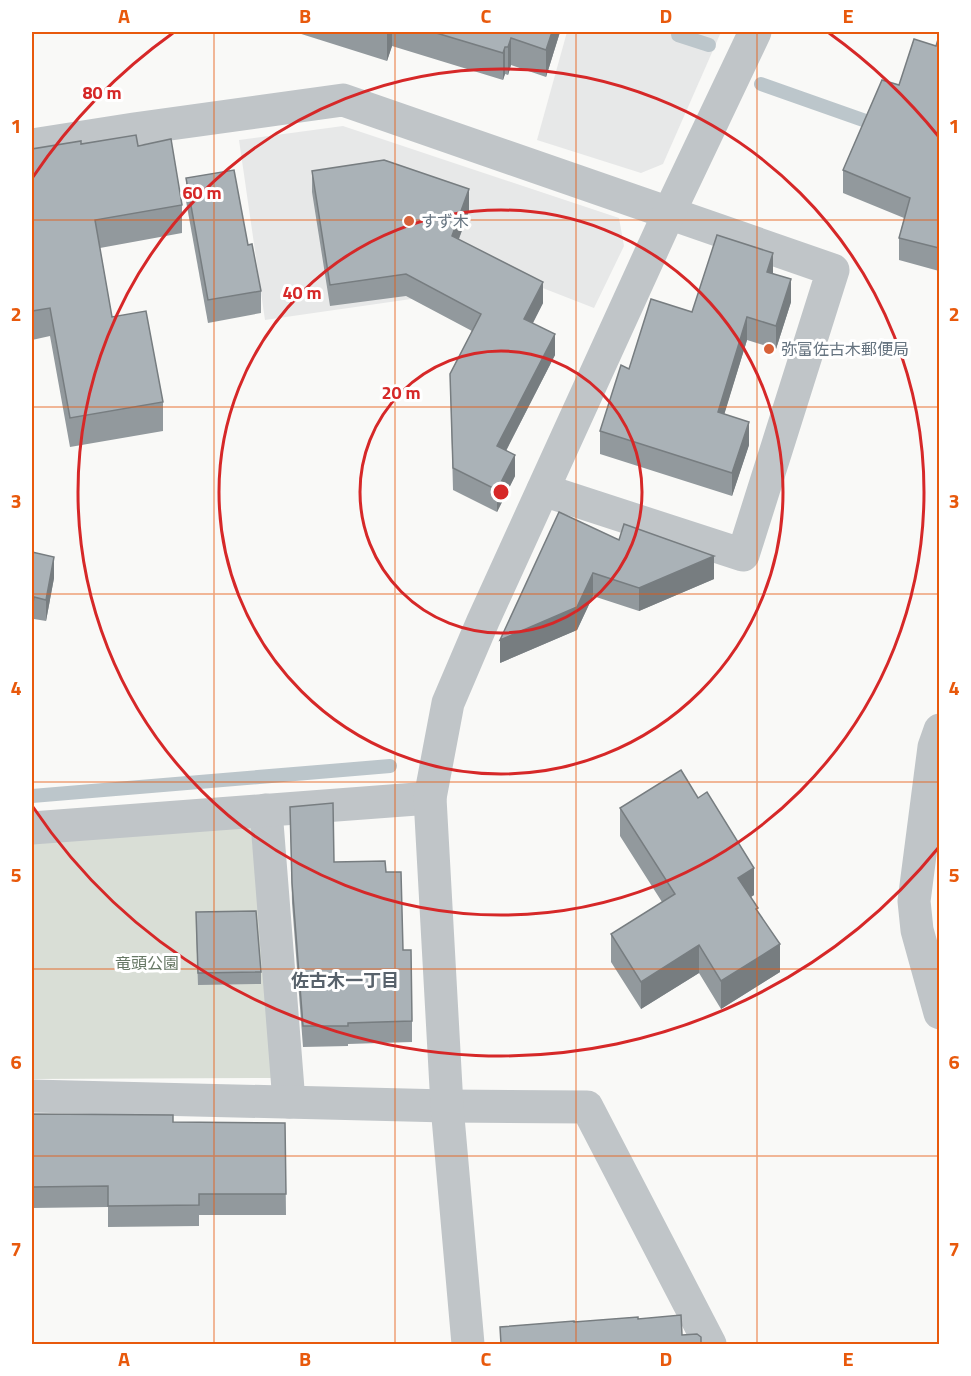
<svg xmlns="http://www.w3.org/2000/svg" width="971" height="1376" font-family="'Titillium Web','Noto Sans JP',sans-serif">
	<rect width="100%" height="100%" fill="#f9f9f7"/>
	<g fill="#e7e8e8">
		<path d="M567,32h154l-58,132 -22,9 -104,-33z"/>
		<path d="M343,126l276,92 5,28 -30,62 -133,-52 -36,41 -160,23 -26,-180z"/>
	</g>
	<path fill="#d9ded6" d="M251,826l24,252 -243,1v-235z"/>
	<g fill="none" stroke-linecap="round" stroke-linejoin="round">
		<g stroke="#bcc6cb" stroke-width="14">
			<path d="M678,35l31,10"/>
			<path d="M761,84l119,42"/>
			<path d="M32,796l358,-30"/>
		</g>
		<g stroke="#c0c5c8" stroke-width="33">
			<path d="M32,145l102,-16 209,-29 490,170 -90,285 -200,-65"/>
			<path d="M940,730l-6,17 -20,154 3,29 23,83"/>
			<path d="M266,810l23,292"/>
			<path d="M32,828l398,-30"/>
			<path d="M32,1096l415,10 140,1 123,237"/>
			<path d="M468,1344l-21,-238 -17,-308 18,-95 35,-82 186,-408 86,-181"/>
		</g>
	</g>
	<g fill="#92999d">
		<path d="M295,32h265l-14,45 -35,-12 -3,10 -3,-1 -2,6 -111,-34 -5,15z"/>
		<path d="M939,36v235l-40,-11v-22l5,-20 -61,-25v-23l56,-85 37,-39z"/>
		<path d="M81,144l57,2 44,59v28l-82,15 12,69 51,85v29l-93,16 -20,-111 -18,4v-191z"/>
		<path d="M312,171l157,40 -10,28 84,64 -10,20 22,32 -49,96 9,25 -18,36 -44,-22 -3,-116 22,-43 -66,-35 -76,10 -18,-114z"/>
		<path d="M186,178l62,67 13,46v22l-53,10 -22,-122z"/>
		<path d="M773,274l18,28 -15,47 -29,-9 -23,74 25,31 -17,51 -132,-42v-23l29,-62z"/>
		<path d="M619,540l95,39 -75,32 -46,-15 -16,34 -77,33z"/>
		<path d="M32,552l22,26 -8,43 -12,-2z"/>
		<path d="M290,807l44,55 52,10 17,78 9,71v21l-64,2v2l-45,1 -11,-144z"/>
		<path d="M620,808l134,87 -3,2 7,15 22,60 -59,37 -22,-36 -58,36 -30,-47v-28l51,-32 -42,-66z"/>
		<path d="M196,924l65,48v12l-63,1z"/>
		<path d="M32,1114l141,8 112,1 1,92h-87v11l-91,1v-20l-76,1z"/>
	</g>
	<g fill="#777d80">
		<path d="M387,32h5v14l-5,15z"/>
		<path d="M552,32h8l-14,45v-27z"/>
		<path d="M511,38v27l-3,10v-28z"/>
		<path d="M505,47v27l-2,6v-27z"/>
		<path d="M469,189v22l-17,46v-21z"/>
		<path d="M773,253v23l-6,-4z"/>
		<path d="M791,279v23l-15,47v-23z"/>
		<path d="M543,282v21l-19,37v-21z"/>
		<path d="M747,317v23l-29,95v-23z"/>
		<path d="M555,334v21l-58,113v-22z"/>
		<path d="M749,422v23l-17,51v-23z"/>
		<path d="M515,455v21l-18,36v-22z"/>
		<path d="M714,556v23l-75,32v-23z"/>
		<path d="M54,557v21l-8,43v-21z"/>
		<path d="M593,573v23l-16,34 -77,33v-23z"/>
		<path d="M34,597v22l-2,11v-21z"/>
		<path d="M754,868v27l-16,10v-27z"/>
		<path d="M780,944v28l-59,37v-28z"/>
		<path d="M699,945v28l-58,36v-27z"/>
	</g>
	<g fill="#aab2b7" stroke="#777d80" stroke-width="1.5">
		<path d="M433,32h119l-6,18 -35,-12 -3,9h-3l-2,6z"/>
		<path d="M939,36v212l-40,-10 11,-40 -67,-28 39,-90 17,5 15,-46 22,7z"/>
		<path d="M136,135l2,11 33,-7 11,66 -87,15 17,97 34,-6 17,91 -93,16 -20,-110 -18,3v-162l49,-8v3z"/>
		<path d="M384,160l85,29 -17,47 91,46 -19,37 31,15 -58,112 18,9 -18,35 -44,-22 -3,-94 31,-60 -75,-40 -76,11 -18,-114z"/>
		<path d="M234,170l14,75 4,-1 9,47 -53,9 -22,-122z"/>
		<path d="M717,235l56,18 -6,19 24,7 -15,47 -29,-9 -29,95 31,10 -17,51 -132,-42 21,-66 8,4 22,-70 41,13z"/>
		<path d="M559,512l60,28 5,-16 90,32 -75,32 -46,-15 -16,34 -77,33z"/>
		<path d="M32,552l22,5 -8,43 -12,-3 -2,12z"/>
		<path d="M681,770l17,28 9,-6 47,76 -16,10 20,30 -2,1 24,35 -59,37 -22,-36 -58,37 -30,-48 64,-40 -55,-86z"/>
		<path d="M333,803l1,59 51,-1 1,11h15l2,78h8l1,71 -64,2v3h-45l-11,-143 -2,-76z"/>
		<path d="M256,911l5,61 -63,1 -2,-61z"/>
		<path d="M32,1114l141,1v7l112,1 1,71h-87v11l-91,1v-20l-76,1z"/>
		<path d="M681,1315l1,20 15,-1 4,3v7h-200l-1,-17 74,-6v1l64,-5v2z"/>
	</g>
	<path fill="none" stroke="#e8590c" stroke-width="1.5" stroke-opacity="0.55" d="M214,32v1312M395,32v1312M576,32v1312M757,32v1312M32,220h908M32,407h908M32,594h908M32,782h908M32,969h908M32,1156h908"/>
	<g fill="none" stroke="#d62828" stroke-width="3">
		<circle cx="501" cy="492" r="141"/>
		<circle cx="501" cy="492" r="282"/>
		<circle cx="501" cy="492" r="423"/>
		<path d="M939 847A564 564 0 0 1 33 807M33 177A564 564 0 0 1 173 33M829 33A564 564 0 0 1 939 137"/>
	</g>
	<g fill="#d76139" stroke="#fff" stroke-width="2">
		<circle cx="409" cy="221" r="6"/>
		<circle cx="769" cy="349" r="6"/>
	</g>
	<g text-anchor="middle" dominant-baseline="central" stroke-width="6" stroke-linejoin="round" paint-order="stroke">
		<g font-size="16" fill="#667480" stroke="#fff" text-anchor="start">
			<text x="421" y="221">すず木</text>
			<text x="781" y="349">弥富佐古木郵便局</text>
		</g>
		<g font-size="16" fill="#677865" stroke="#fff">
			<text x="147" y="963">竜頭公園</text>
		</g>
		<g font-size="18" font-weight="bold" fill="#58626b" stroke="#fff">
			<text x="345" y="980">佐古木一丁目</text>
		</g>
	</g>
	<circle cx="501" cy="492" r="9" fill="#d62828" stroke="#fff" stroke-width="3"/>
	<g font-size="18" text-anchor="middle" font-weight="bold" fill="#d62828" stroke="#fff" stroke-width="6" stroke-linejoin="round" paint-order="stroke">
		<text x="102" y="99">80 m</text>
		<text x="202" y="199">60 m</text>
		<text x="302" y="299">40 m</text>
		<text x="401" y="399">20 m</text>
	</g>
	<rect width="971" height="1376" fill="none" stroke="#ffffff" stroke-width="66"/>
	<rect x="33" y="33" width="905" height="1310" fill="none" stroke="#e8590c" stroke-width="2"/>
	<g font-size="20" text-anchor="middle" font-weight="bold" fill="#e8590c">
		<text x="124" y="23">A</text>
		<text x="305" y="23">B</text>
		<text x="486" y="23">C</text>
		<text x="666" y="23">D</text>
		<text x="848" y="23">E</text>
		<text x="16" y="133">1</text>
		<text x="954" y="133">1</text>
		<text x="16" y="321">2</text>
		<text x="954" y="321">2</text>
		<text x="16" y="508">3</text>
		<text x="954" y="508">3</text>
		<text x="16" y="695">4</text>
		<text x="954" y="695">4</text>
		<text x="16" y="882">5</text>
		<text x="954" y="882">5</text>
		<text x="16" y="1069">6</text>
		<text x="954" y="1069">6</text>
		<text x="16" y="1256">7</text>
		<text x="954" y="1256">7</text>
		<text x="124" y="1366">A</text>
		<text x="305" y="1366">B</text>
		<text x="486" y="1366">C</text>
		<text x="666" y="1366">D</text>
		<text x="848" y="1366">E</text>
	</g>
</svg>
